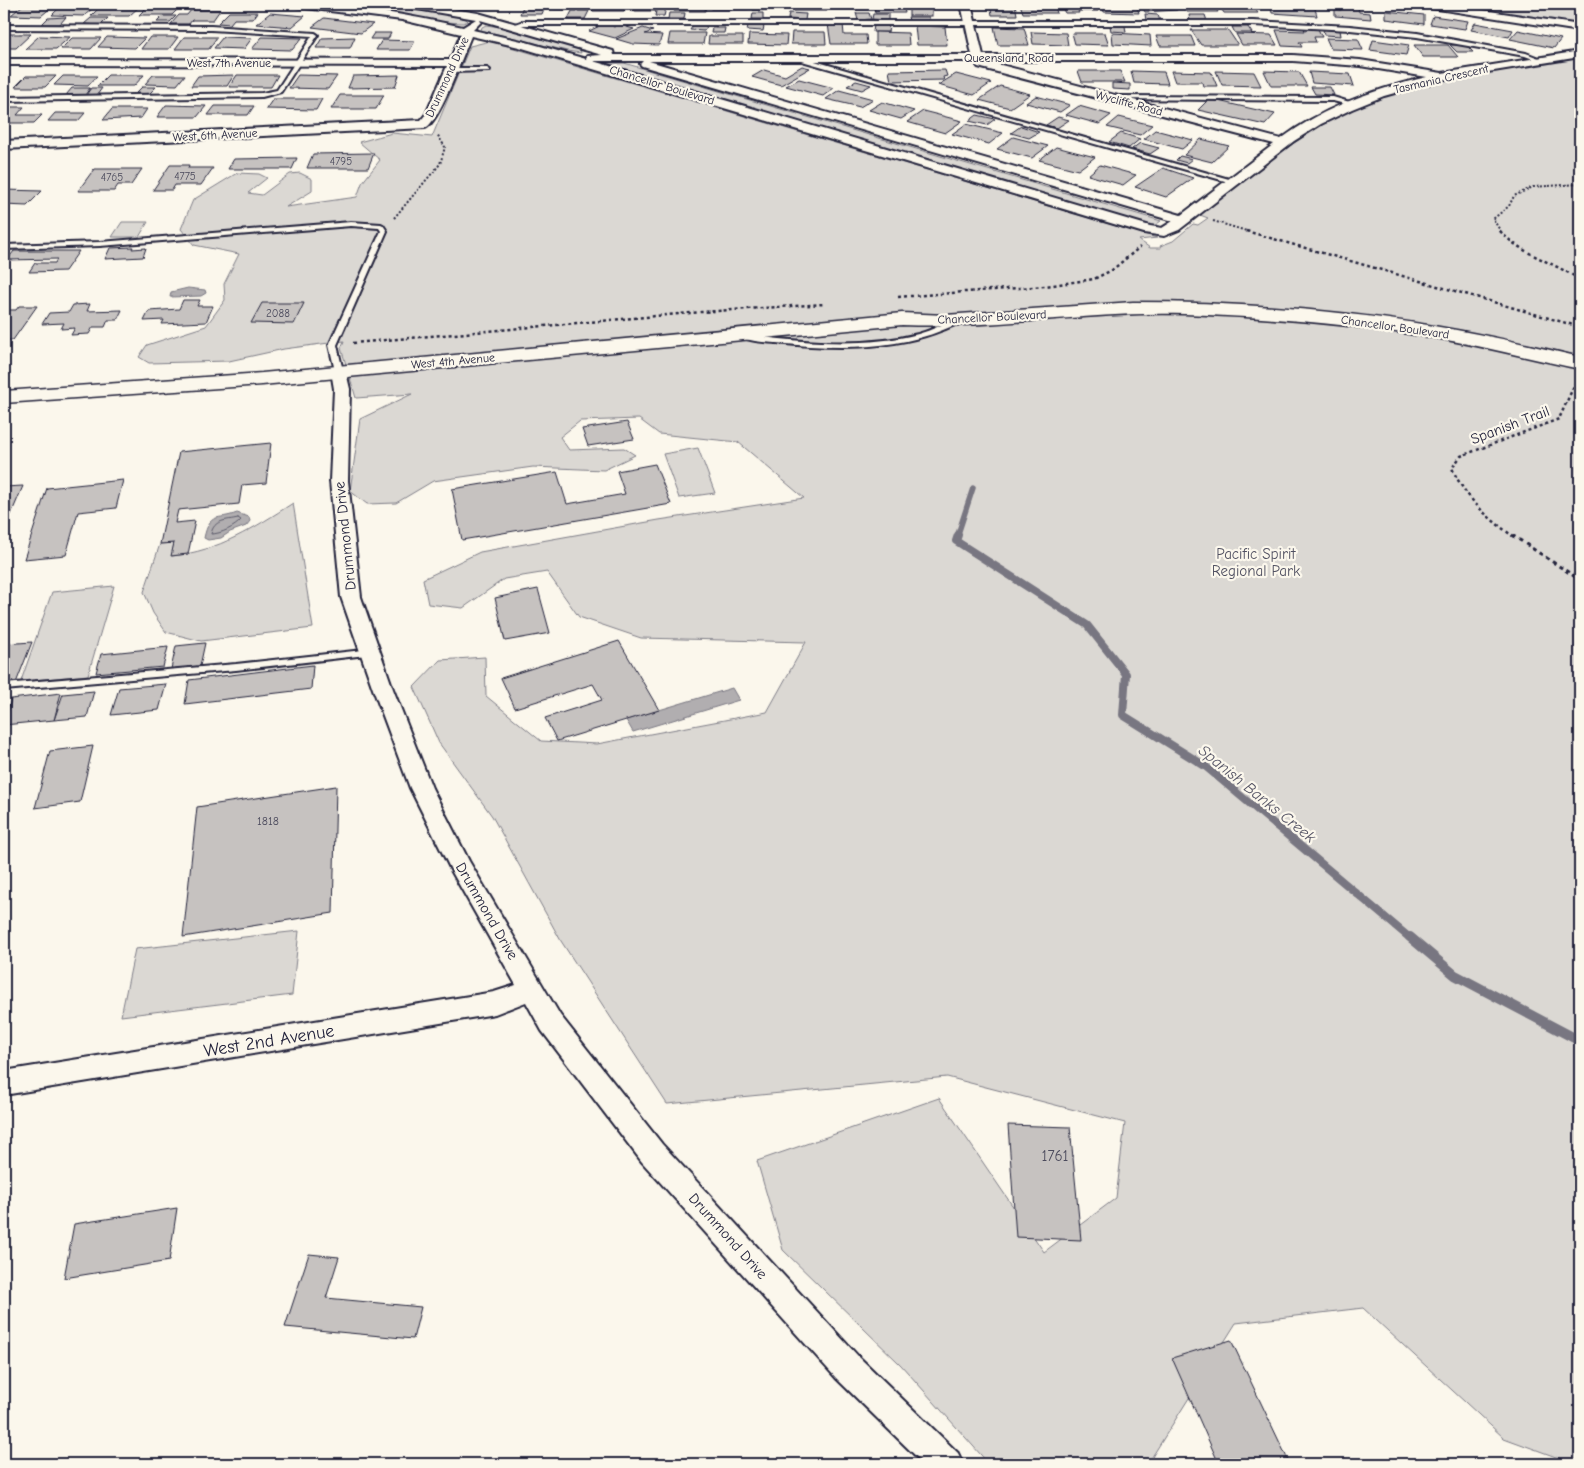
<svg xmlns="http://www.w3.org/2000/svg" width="1584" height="1468" font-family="'Comic Neue',sans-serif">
	<rect width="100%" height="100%" fill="#fbf7ec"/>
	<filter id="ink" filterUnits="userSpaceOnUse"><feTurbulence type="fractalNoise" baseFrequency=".02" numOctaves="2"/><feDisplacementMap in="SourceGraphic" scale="10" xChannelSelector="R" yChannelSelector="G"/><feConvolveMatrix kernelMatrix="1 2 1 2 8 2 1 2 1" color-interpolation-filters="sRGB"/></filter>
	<g filter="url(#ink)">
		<g fill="#dbd8d3" stroke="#7e7d87">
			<path d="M325,4h59l67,11 15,4 2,2 -5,2 -18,-1z"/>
			<path d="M1441,4h139v22z"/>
			<path d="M486,25l15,2 79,22 1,4 -14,-2 -86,-21 1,-3z"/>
			<path d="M490,41l667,197 -18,2 11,8h11l-1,-2 13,-5 20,-17 5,1 10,-7 -8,-3c38,-29 81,-66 122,-90 77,-46 171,-55 258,-68v1407h-5l-71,-26 -141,-130 -127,15 -84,134 3,7h-166l-88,-99 -118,-115 -26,-89 182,-63 105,154 72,-54 9,-75 -178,-46 -280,27 -106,-163 -69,-125 -53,-73 -25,-56 26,-27 45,-3 1,39 55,45 56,3 170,-32 39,-70 -165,-4 -62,-21 -32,-45 -43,7 -41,29 -35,-4 -5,-25 57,-27 179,-32 145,-22 -66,-56 -79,-8 -20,-15 -59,2 -20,16 9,13 55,-2 11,7 -31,15 -71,-3 -100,14 -37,22 -29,1 -17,-13 10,-72 52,-25 -56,4 -15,-50 3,-7 -60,8 -55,12 -80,2 -10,-6 8,-12 59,-19 19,-26 -1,-16 15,-30 -45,-9 -13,-16 12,-29 44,-27 22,1 8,4 -19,15 14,2 28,-21 10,-1 12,6v12l-26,16 71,-10 5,-14 18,-23 -21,-18 33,-9 40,4 38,-91z"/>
			<path d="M607,63h17l537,158 -7,5 -23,-5 -438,-130z"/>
			<path d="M122,222h26l-9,15h-27z"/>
			<path d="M698,448l17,45 -36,5 -16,-44z"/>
			<path d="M293,503l20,125 -112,13 -35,-9 -13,-19 -9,-21 16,-48 14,-1 -2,13c47,-5 82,-28 121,-53z"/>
			<path d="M114,586l-26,89 -67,6 31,-89z"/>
			<path d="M299,931l-7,64 -171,21 14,-67z"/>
		</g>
		<g fill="#b1aeb0" stroke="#787681">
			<path d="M188,288l17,2 1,3 -5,3 -31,1 1,-5z"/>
			<path d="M237,513l12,4 1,4 -4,5 -16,6 -9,6 -13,2 -4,-2c6,-27 13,-17 33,-25z"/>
			<path d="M732,688l7,12 -106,32 -7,-12z"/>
		</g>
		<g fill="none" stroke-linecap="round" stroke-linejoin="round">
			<path stroke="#5b5a6a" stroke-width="1" d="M238,518l3,2c-6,7 -20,14 -30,14 3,-15 15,-13 27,-16z"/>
			<path stroke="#787681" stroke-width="5.5" d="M957,537l16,-49"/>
			<path stroke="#787681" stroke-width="8" d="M958,535l-2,6 131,84 39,49 -3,41 82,51 206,173"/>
			<path stroke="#787681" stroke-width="10" d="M1410,937l45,38 125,66"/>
		</g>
		<g fill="#c6c2c0" stroke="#22223b">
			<path d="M524,4h22l-4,10h-22z"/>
			<path d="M556,4h33l-2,6 -33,-1z"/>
			<path d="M594,4h32l-2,7h-32z"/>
			<path d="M634,4h33l-3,12h-9l1,-5h-24z"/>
			<path d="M676,4h30l-1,7h-31z"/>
			<rect x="712" y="4" width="36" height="5"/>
			<path d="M753,4h33l-1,6h-32z"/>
			<path d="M794,4h32l1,7h-33z"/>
			<rect x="833" y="4" width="34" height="5"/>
			<path d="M874,4h29l2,9h-30z"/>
			<rect x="909" y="4" width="23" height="12"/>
			<path d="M990,4h25l2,11h-25z"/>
			<path d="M1020,4h34l3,9h-34z"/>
			<path d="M1060,4h36l2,7h-20l1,2h-14z"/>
			<path d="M1102,4h34l3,9 -35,-1z"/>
			<path d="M1141,4h33l3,6 -32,2z"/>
			<path d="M1183,4h31l4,8h-31z"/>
			<path d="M1218,4h33l7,9h-34z"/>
			<path d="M1270,4l44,1 3,11 -45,-3z"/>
			<path d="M23,5l30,1 -12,10 -30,-1z"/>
			<path d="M62,5l33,1 -11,10 -32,-1z"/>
			<path d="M102,5l38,1 -11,10h-38z"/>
			<path d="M1341,6l17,1 1,5 11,1 1,6 -36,-3v-7l6,1z"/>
			<path d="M146,8h33l-7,7h-33z"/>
			<path d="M191,10h29l-7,10h-21l-3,4h-18l8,-9h8z"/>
			<path d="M572,11h17l-4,8h-17z"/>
			<path d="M1386,11l38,4v9l-38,-5z"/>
			<path d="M229,12h29l-5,7h-19l-4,5 -12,-1z"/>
			<path d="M270,13l35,3 -13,11 -36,-3z"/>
			<path d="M669,13h16l-1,6h-16z"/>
			<path d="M753,13h10v6h-11z"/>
			<path d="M789,13l17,1 -1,6 -17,-1z"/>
			<path d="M856,13h13l2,6 -13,1z"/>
			<path d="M873,14h15v6l-16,-1z"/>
			<path d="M1145,14l13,1 2,6 -14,-1z"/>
			<path d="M1189,15h16l2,6h-17z"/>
			<path d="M163,16h13l-6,6h-13z"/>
			<path d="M1433,16l35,5 -3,8 -35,-5z"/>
			<path d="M66,17l-6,7h-18l6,-6z"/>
			<path d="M908,17h21v3h-20z"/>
			<path d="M91,18h17l-7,7 -17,-1z"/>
			<path d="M324,18l49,6 -12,9 -49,-6z"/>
			<path d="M1475,23l38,7 -4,7 -38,-7z"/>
			<path d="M604,24l10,3 5,-2 15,4 -19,9 -26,-7z"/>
			<path d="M694,24l14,1 -4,6 -14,-1z"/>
			<path d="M828,24h15l1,11h22l1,9h-36z"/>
			<path d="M874,25l15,1 -1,6h-15z"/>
			<path d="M748,26h16l-1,5 -16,-1z"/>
			<path d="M915,26l30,1 2,18h-30z"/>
			<path d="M1110,26h15l1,6 -15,-1z"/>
			<path d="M994,27l30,1 5,17h-31z"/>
			<path d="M1232,27h16l4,6h-17z"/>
			<path d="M643,28l10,3 -8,3 17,1 -3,10 -26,-1 -17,-5z"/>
			<path d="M712,28h13l-1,5h-13z"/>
			<path d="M1304,28l14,1 4,8h-8l2,5h-17l3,5 -20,-1 -6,-16 29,1z"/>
			<path d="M1323,29l17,1 1,6 -17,-1z"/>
			<path d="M1191,30h37l10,15h-37z"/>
			<path d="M1518,30l43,9 -7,9 -44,-9z"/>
			<path d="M792,32h33l1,12h-35z"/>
			<path d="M875,32l33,1 1,12h-34z"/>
			<path d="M1031,32l35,1 2,12 -35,-1z"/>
			<path d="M374,33h17l-3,6h-18z"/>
			<path d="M670,33h35l-2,11h-35z"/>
			<path d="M1072,33h33l4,12 -34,-1z"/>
			<path d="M1112,33l38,2 1,11 -38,-2z"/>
			<path d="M4,34h27l-15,14h-12z"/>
			<path d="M749,34l38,1 -1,10 -38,-1z"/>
			<path d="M1236,34l35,1 6,10h-35z"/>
			<path d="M39,36l31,1 -14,12h-31z"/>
			<path d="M709,36h34v8h-35z"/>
			<path d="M1156,36h35l4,10h-35z"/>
			<path d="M107,37l38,1 -10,10 -37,-1z"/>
			<path d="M150,37h28l-9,12h-28z"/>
			<path d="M184,37h33l-8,12h-34z"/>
			<path d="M223,37l29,1 -8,11 -30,-1z"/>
			<path d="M262,37l40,1 -10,12 -40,-1z"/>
			<path d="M355,37l-5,11h-34l6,-10z"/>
			<path d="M72,38h29l-10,11h-30z"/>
			<path d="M1326,38l32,1 5,11 -32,-1z"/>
			<path d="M382,40l33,1 -5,9h-34z"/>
			<path d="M1373,40l36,5 -3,10 -36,-5z"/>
			<path d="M1414,45h34l10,12h-35z"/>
			<path d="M1450,45h16l7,7h-16z"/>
			<path d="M802,66l8,2 -29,17 -29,-8 12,-7 21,6z"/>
			<path d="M945,70l2,6 -4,1 1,3 -53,1 -2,-10z"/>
			<path d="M1078,71h42l5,11h-43z"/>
			<path d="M1131,71l33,1 4,12 -34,-1z"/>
			<path d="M1171,71l40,1 6,14h-14l-1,-4h-27z"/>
			<path d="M1216,71l38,1 7,14 -39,-1z"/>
			<path d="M1264,71l35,1 8,14h-36z"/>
			<path d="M1309,72l41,2 4,12 -42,-3z"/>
			<path d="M956,74l35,9 -17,12 -36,-10z"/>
			<path d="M108,75h36l-10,11h-37z"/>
			<path d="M153,75h32l-8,10 -32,-1z"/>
			<path d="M234,75l-7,11h-36l7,-10z"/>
			<path d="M237,75h41l-7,12h-42z"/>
			<path d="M298,75l39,1 -9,13 -39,-1z"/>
			<path d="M399,75l-4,12 -47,1 5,-12z"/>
			<path d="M26,76h30l-11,11h-30z"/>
			<path d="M63,76h34l-9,10 -34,-1z"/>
			<path d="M799,79l35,9 -11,8 -37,-10z"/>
			<path d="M856,81l15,4 -9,5 -15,-4z"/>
			<path d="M1112,83l18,1v6l-18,-1z"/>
			<path d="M1000,86l30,8 -20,14 -31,-8z"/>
			<path d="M142,87h14l-7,7 -13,-1z"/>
			<path d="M1311,87h19l4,8 -19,-1z"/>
			<path d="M72,88h18l-5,7h-19z"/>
			<path d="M91,88h11l-5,7h-11z"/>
			<path d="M839,90l34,9 -13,8 -34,-8z"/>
			<path d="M340,95h44l-8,14h-45z"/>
			<path d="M1036,96l34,9 -10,7 -34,-9z"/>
			<path d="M273,99h49l-6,11 -50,-1z"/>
			<path d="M1209,99l66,15 -10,11 -67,-15z"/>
			<path d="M882,102l32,9 -13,8 -32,-9z"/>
			<path d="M166,105l40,1 -9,11h-40z"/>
			<path d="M215,106h39l-6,9h-40z"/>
			<path d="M1079,106l32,9 -12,9 -33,-9z"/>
			<path d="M9,107h15l-7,8h25l-8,8h-30v-11z"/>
			<path d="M112,109h35l-6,9 -38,2z"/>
			<path d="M923,111l39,10 -17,12 -38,-11z"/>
			<path d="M55,113h30l-7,8h-30z"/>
			<path d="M977,115l18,4 -8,6 -18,-4z"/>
			<path d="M1058,117l11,3 -12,8 -11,-3z"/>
			<path d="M1119,117l33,8 -12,10 -33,-8z"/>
			<path d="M966,124l37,9 -14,11 -37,-10z"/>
			<path d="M1021,126l18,6 -10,6 -18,-5z"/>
			<path d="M1155,130l38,10 -11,9 -38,-10z"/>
			<path d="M1121,133l19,6 -11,9 -20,-6z"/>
			<path d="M1013,137l35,9 -16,12 -35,-9z"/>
			<path d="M1201,139l28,7 -17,16 -28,-7z"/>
			<path d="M1140,143l19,5 -9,6 -18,-5z"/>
			<path d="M1056,147l39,10 -17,13 -39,-10z"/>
			<path d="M374,153l-6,15h-61l6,-14z"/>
			<path d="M1180,156l12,3 -5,4 -11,-3z"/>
			<path d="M297,158l-5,11h-64l6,-10z"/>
			<path d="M170,165h19l-1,3h25l-12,17h-26l-3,5h-19z"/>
			<path d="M1100,165l36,10 -13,10 -35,-10z"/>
			<path d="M1163,168l30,10 -27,19 -31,-10z"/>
			<path d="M94,169h48l-11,16h-13l-4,6h-36z"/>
			<path d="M4,190l38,1 -15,15 -23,-1z"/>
			<path d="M133,247l-1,2 14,-1 -3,9 -38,2 5,-11z"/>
			<path d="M14,251h65l-14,20 -36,1 6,-9h20l2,-4 -50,1z"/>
			<path d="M183,300h17l-3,6h16l-7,16 -44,2 2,-4 -20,1 5,-10 30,-2z"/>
			<path d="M262,303h42l-10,21 -43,-1z"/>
			<path d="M90,304l-3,7 35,-1 -5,10h-9l-3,7h-12l-4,7 -18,1 4,-7 -14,1 3,-6 -22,1 7,-11 20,-1 4,-7z"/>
			<path d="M19,306h18l-24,34h-9v-30h12z"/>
			<path d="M627,422l7,17 -46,7 -6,-17z"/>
			<path d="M271,443l-5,40 -24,2 -3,19 -61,6 -3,13 20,-2 -7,33 -17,2 3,-13 -14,1 19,-92z"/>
			<path d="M655,464l16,40 -209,36 -10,-51 105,-17 10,32 58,-10 -8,-23z"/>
			<path d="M123,480l-7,28 -38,4 -12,43 -42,4 23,-71z"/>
			<path d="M23,486l-19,45v-44z"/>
			<path d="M538,589l12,44 -45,8 -10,-43z"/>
			<path d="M619,641l40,69 -102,31 -12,-23 57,-18 -9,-16 -78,24 -14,-30z"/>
			<path d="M32,642l-16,41 -12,1v-40z"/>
			<path d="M205,643l-5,23 -29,3 5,-23z"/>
			<path d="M168,647l-5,20 -67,6 5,-19z"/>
			<path d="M313,665l-2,24 -126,15 4,-24z"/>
			<path d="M166,684l-7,26 -48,5 8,-27z"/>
			<path d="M94,691l-7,26 -33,3 9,-26z"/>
			<path d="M61,693l-7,27 -50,5 7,-26z"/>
			<path d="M93,746l-13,56 -45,6 15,-57z"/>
			<path d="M336,786l-3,127 -150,24 14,-130z"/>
			<path d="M1008,1125l62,2 11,113 -65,-3z"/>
			<path d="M177,1208l-8,53 -105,17 10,-54z"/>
			<path d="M309,1254l30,3 -13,41 95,9 -8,32 -128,-12z"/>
			<path d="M1231,1340l58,122 -7,2h-63l-47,-106z"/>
		</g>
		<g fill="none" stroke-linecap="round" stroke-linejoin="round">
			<defs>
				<g id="lane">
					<path d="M1567,4h13v2l-11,-1z"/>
					<path d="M524,21h729l97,5 67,7 109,20 18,7 -3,2 -16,-6 -108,-19 -67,-7 -97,-5h-729l-11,3 -3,-2z"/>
					<path d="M4,25l207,1 104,7 3,2 -37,57 -19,5 -258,4v-4l258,-4 15,-3 35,-54 -101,-6 -207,-1z"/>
					<path d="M797,56l439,125 1,1 -5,1 -437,-124 -1,-1z"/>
					<path d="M487,68l3,2 -1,1 -38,1 -3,-2 3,-2z"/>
					<path d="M1114,96l219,1 23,7 -3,2 -20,-5 -221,-2v-2z"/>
					<path d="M351,222l30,2 2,1 4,6 -50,114 6,26 -4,2 -4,-2 -6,-26 52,-114 -2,-3 -28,-2 -251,20 -96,3v-4l96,-3z"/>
					<path d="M957,318l7,2c-6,4 -14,7 -21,10 -51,21 -113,19 -167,13 -10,-1 -26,-1 -34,-6l4,-2c56,7 117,13 172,-1 14,-4 26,-10 39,-16z"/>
					<path d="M372,649l3,1 2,2 -2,2 -139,16 -232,20v-6l232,-20z"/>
				</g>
				<g id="street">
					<path d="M293,4c58,0 114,11 170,23l13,-8 -65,-11 -5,-3 17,-1 55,9 135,38 1,4h358l-11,-51h10l12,51h310l67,5 82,13 138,-22v6l-135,22 -61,17 -32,13 -31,15 -27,17 -115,89 -15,6 -20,-3 -625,-186 -48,-11c-7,16 -32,88 -46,92l-421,21v-8l417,-21 5,-6 21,-48 -443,-1v-6l446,1 11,-26 -59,-14 -104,-13zM480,20l122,35 -15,1 -1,3 -60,-17 -53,-12 8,-8zM593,61h50l-3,3 2,2 531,155 -11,7 -12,-2zM649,61h325l4,6 296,77 -93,71zM986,61h307l67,5 67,11c-52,12 -103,30 -146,62z"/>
					<path d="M1420,4h24l136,21v6l-155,-24z"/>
					<path d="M339,366l6,2 5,21 -2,92 13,116 32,92 39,99 37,73 91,154 102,129 196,212 100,97 5,11h-39l-88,-86 -194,-216 -100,-131 -16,-29 -31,12 -491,81v-24l490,-79 22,-7 -64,-113 -42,-84 -37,-99 -32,-92 -11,-116 4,-92 -3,-18 2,-3z"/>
				</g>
				<path id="secondary" d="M1133,302c99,0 198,7 295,23 51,8 102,20 152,32v12c-50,-10 -100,-24 -151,-32 -81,-13 -163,-20 -244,-23 -95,-3 -189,15 -283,11l-640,60 -258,18v-12l258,-18 640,-60 43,2z"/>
			</defs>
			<use href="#lane" stroke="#22223b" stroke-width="4"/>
			<use href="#street" stroke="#22223b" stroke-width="4"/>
			<use href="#secondary" stroke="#22223b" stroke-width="3"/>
			<g stroke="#22223b" stroke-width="2" stroke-dasharray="2 2" stroke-linecap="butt">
				<path d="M394,218l46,-54 5,-17 -8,-13"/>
				<path d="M1213,221l37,11"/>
				<path d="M1501,232l-8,-13 16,-13 5,-10 19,-9 47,-3"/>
			</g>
			<g stroke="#22223b" stroke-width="2.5" stroke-dasharray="3 3" stroke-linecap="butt">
				<path d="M1246,231l334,96"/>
				<path d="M1500,231c22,24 54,31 80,49"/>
				<path d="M898,297l148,-11 48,-7 18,-9 28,-23"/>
				<path d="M353,343l348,-31 124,-8"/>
				<path d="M1514,537c-26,-19 -49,-39 -62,-69l9,-12 98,-37 17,-38"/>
			</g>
			<path stroke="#22223b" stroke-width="3" stroke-dasharray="4 4" stroke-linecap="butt" d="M1512,535l68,45"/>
			<use href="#lane" fill="#fbf7ec" fill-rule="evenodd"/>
			<use href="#street" fill="#fbf7ec" fill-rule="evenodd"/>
			<use href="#secondary" fill="#fbf7ec" fill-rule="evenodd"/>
		</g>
	</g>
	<g text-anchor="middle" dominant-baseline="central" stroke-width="4.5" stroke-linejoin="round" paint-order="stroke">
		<g font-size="11" fill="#4b4a5c">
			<text x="341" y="161">4795</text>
			<text x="185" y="176">4775</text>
			<text x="112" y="177">4765</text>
			<text x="278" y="313">2088</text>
		</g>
		<g font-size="12" fill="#22223b" stroke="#fbf7ec">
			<text x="1009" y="58">Queensland Road</text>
			<text x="229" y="63">West 7th Avenue</text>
			<text transform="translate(447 77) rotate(-65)">Drummond Drive</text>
			<text transform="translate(1441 79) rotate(-13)">Tasmania Crescent</text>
			<text transform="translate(662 85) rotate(17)">Chancellor Boulevard</text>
			<text transform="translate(1129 103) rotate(15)">Wycliffe Road</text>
			<text transform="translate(215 135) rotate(-3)">West 6th Avenue</text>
			<text transform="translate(992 317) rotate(-3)">Chancellor Boulevard</text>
			<text transform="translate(1395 327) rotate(8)">Chancellor Boulevard</text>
			<text transform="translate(453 361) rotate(-5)">West 4th Avenue</text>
		</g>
		<g font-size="12" fill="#4b4a5c">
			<text x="268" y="821">1818</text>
		</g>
		<g font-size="15" fill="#22223b" stroke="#fbf7ec">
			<text transform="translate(1510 425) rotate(-21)">Spanish Trail</text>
			<text transform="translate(345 536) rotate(-96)">Drummond Drive</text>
			<text transform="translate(487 911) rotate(60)">Drummond Drive</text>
			<text transform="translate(728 1236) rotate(48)">Drummond Drive</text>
		</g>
		<g font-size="15" fill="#505061" stroke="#fbf7ec">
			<text x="1256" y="554">Pacific Spirit<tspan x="1256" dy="17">Regional Park</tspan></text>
		</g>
		<g font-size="15" fill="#4b4a5c">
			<text x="1055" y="1156">1761</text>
		</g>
		<g font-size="16" font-style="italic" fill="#545364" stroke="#fbf7ec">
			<text transform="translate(1257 794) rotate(39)">Spanish Banks Creek</text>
		</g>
		<g font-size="18" fill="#22223b" stroke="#fbf7ec">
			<text transform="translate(269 1041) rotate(-9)">West 2nd Avenue</text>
		</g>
	</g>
	<rect width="1584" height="1468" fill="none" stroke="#fbf7ec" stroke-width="20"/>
	<rect x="10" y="10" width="1564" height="1448" fill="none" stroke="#22223b" stroke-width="2" filter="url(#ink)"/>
</svg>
